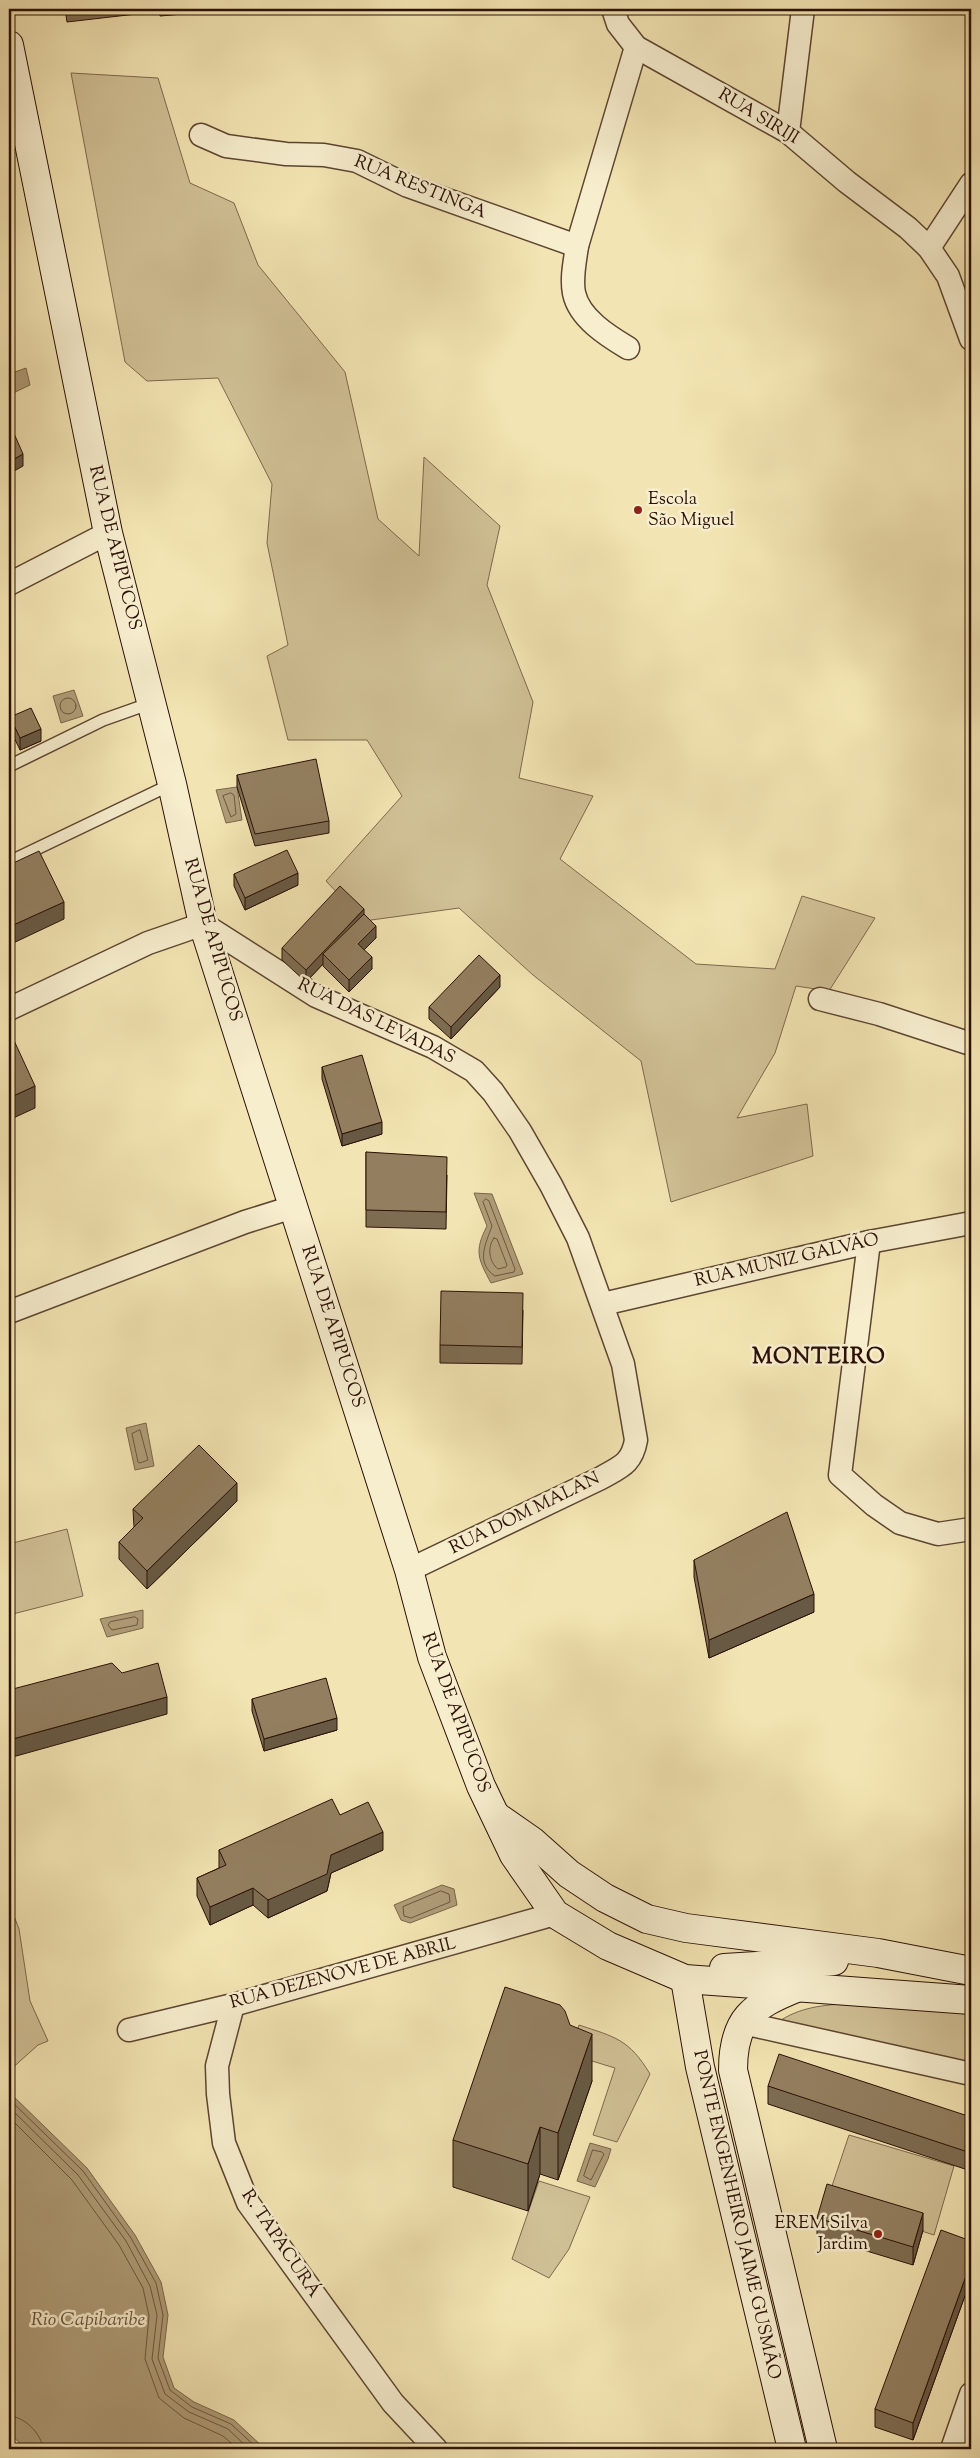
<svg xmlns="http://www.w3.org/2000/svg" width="980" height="2458" font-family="'Sorts Mill Goudy',serif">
	<rect width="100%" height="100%" fill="#f3e5b3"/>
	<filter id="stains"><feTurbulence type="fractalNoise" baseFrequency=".004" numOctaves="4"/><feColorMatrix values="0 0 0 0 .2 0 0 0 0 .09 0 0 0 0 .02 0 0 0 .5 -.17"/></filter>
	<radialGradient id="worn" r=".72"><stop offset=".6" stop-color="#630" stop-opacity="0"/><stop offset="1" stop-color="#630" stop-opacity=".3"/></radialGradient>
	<g fill="#d1c196" stroke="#7e684e">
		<path d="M71,73l87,5 32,105 44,20 24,62 87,107 33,147 41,37 5,-99 76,69 -13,59 46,117 -14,76 74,18 -33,63 136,105 79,5 27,-73 73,22 -46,73 -33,-5 -21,67 -38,65 70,-14 6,52 -142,46 -30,-141 -108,-86 -74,-67 -95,13 -38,-40 76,-85 -35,-56h-79l-21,-84 21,-11 -21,-102 5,-59 -54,-106 -71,3 -22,-19z"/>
		<path d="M67,1529l16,67 -74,19v-71z"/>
		<path d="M9,1903l10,26 11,72 18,40 -10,4 -29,26z"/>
		<path d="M841,2004l130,7v63l-202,-45c22,-19 44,-23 72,-25z"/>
		<path d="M579,2025c36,12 50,14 71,49l-33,68 -24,-7 22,-67 -46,-14z"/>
		<path d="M849,2135l105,31 -20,69 -107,-34z"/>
		<path d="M539,2181l51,16 -21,52 -20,29 -37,-19z"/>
	</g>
	<g fill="#af9d78" stroke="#7a654a">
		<path d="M26,368l4,17 -21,10v-21z"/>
		<path d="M74,690l9,26 -22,7 -8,-27z"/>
		<path d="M237,787l5,33 -16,3 -10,-33z"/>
		<path d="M474,1193l18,1 31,80 -32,9c-13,-24 -17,-32 -4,-57z"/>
		<path d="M146,1423l8,43 -19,4 -9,-42z"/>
		<path d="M143,1610v18l-36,9 -7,-18z"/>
		<path d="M442,1885l12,4 3,16 -47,18 -9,-3 -7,-15z"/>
		<path d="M9,2092l78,76 48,67 26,47 7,33 -5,42 11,31 20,14 40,18 31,29h-239l-17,-16z"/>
		<path d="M590,2143l21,6 -3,10 -13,28 -18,-6z"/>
	</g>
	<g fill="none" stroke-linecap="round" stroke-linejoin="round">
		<g stroke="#6d563f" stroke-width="1">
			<circle cx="68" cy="706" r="8"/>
			<path d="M231,793l3,2 2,19 -5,3 -8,-21z"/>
			<path d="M486,1199l3,2 26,68 -1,3 -19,4c-20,-13 -9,-33 -3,-50l-9,-24z"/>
			<path d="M494,1238l3,1 10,26 -1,2 -8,2c-9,-7 -11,-22 -4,-31z"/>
			<path d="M140,1430l8,30 -8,3 -2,-1 -6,-28z"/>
			<path d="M135,1617l3,2 -1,6 -25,5 -4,-5 2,-3z"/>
			<path d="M441,1891l8,3 1,8 -39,16 -7,-2 -1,-9z"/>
			<path d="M9,2099l74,72 48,67 25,45 7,32 -5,43 12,32 22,17 39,17 27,25"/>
			<path d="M9,2107l69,68 48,66 24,45 7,29 -5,44 13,35 24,18 39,17 21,20"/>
			<path d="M9,2117l63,63 47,65 24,43 6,28 -4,43 14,39 25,20 39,18 15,13"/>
			<path d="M593,2150l9,2 2,2 -13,26 -7,-4z"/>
			<path d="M9,2416c15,0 33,18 34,33"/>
		</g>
		<defs>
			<g id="lane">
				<path d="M9,766l94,-46 48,-17"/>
				<path d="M9,862l163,-78"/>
			</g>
			<g id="street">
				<path d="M613,9l5,15 18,23 152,85 59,50 61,46 21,20 19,28 23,63"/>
				<path d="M788,132l15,-123"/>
				<path d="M201,135l25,11 60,8 38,1 33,6 51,25 169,60"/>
				<path d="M929,248l42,-64"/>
				<path d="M628,348c-20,-12 -49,-30 -54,-55 -3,-15 1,-32 3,-47l59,-199"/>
				<path d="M9,584l99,-51"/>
				<path d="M820,999l59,15 92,30"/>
				<path d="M9,1009l139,-66 55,-19 113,72 117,51 41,24 19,21 27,39 31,54 27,53 45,126 13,76c-4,24 -16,27 -35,38l-192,92"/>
				<path d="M869,1242l-29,233 34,30 26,18 38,11 33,-5"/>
				<path d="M603,1304l266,-62 102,-19"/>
				<path d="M9,1312l236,-90 48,-15"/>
				<path d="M233,2005l-16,61 1,28 6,49 24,60 145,200 43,46"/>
				<path d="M743,2023l228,51"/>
				<path d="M129,2030l104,-25 322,-91"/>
				<path d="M952,2449l19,-55"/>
			</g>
			<g id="secondary">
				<path d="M9,45l99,488 64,251 31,140 206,646 23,87 49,129 33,69 41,59 53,32 77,33 286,21"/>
				<path d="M496,1816l36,25 37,33 36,24 42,21 39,9 192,25 93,18"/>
				<path d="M724,1968l110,-7"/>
				<path d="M685,1979l15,88 92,382"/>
				<path d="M796,1988c-44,18 -63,31 -63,82l90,379"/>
			</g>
		</defs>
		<use href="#lane" stroke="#5d4531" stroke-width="14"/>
		<use href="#street" stroke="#5d4531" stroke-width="25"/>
		<use href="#secondary" stroke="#2b1006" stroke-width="30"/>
		<use href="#lane" stroke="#f7eece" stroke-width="11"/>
		<use href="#street" stroke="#f7eece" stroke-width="22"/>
		<use href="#secondary" stroke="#f7eece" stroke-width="28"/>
	</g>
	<g fill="#7e6d53" stroke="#2b1006">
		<path d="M65,9h89v3l-87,10z"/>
		<path d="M160,9h58v2l-58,5z"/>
		<path d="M10,717l31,24 -21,9 -10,-21z"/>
		<path d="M237,775l92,46v12l-74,13 -18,-59z"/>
		<path d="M234,874l64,11 -53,25 -11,-24z"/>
		<path d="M364,914l12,24 -12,12 8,19 -23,23 -26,-26v-2l-17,18 -24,-22v-12z"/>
		<path d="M500,987l-49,52 -22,-20v-12z"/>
		<path d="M322,1067l60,67 -40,12 -20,-67z"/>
		<path d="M366,1152l81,23 -1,54 -80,-2z"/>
		<path d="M523,1310l-1,54 -82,-1v-18z"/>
		<path d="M237,1501l-90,88 -28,-30v-17l15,-15 -1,-18z"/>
		<path d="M694,1560l120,52 -105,46 -15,-81z"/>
		<path d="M252,1699l85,31 -73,21 -12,-40z"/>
		<path d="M340,1815l43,35 -52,23 -4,18 -59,27 -15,-13 -43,20 -13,-29v-18l22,-10v-18z"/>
		<path d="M570,2025l22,56 -34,99 -18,-6 -12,37 -75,-24v-47z"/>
		<path d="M768,2086l203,31v54l-203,-67z"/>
		<path d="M817,2218l106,12 -10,35 -96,-29z"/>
		<path d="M971,2241v38l-58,161 -38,-13v-18z"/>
	</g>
	<g fill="#675943" stroke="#2b1006">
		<path d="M23,454v12l-14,8v-12z"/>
		<path d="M41,729v12l-21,9v-12z"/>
		<path d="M298,873v12l-53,25v-12z"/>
		<path d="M64,902v17l-55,26v-18z"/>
		<path d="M364,909v12l-41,33v10l-17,18v-12z"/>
		<path d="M376,926v12l-18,18v-12z"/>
		<path d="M372,957v12l-23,23v-12z"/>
		<path d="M500,975v12l-49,52v-12z"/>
		<path d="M35,1086v22l-26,12v-22z"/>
		<path d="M382,1122v12l-40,12v-12z"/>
		<path d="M237,1483v18l-90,88v-18z"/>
		<path d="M814,1594v18l-105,46v-18z"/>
		<path d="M167,1697v17l-158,44v-18z"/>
		<path d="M337,1718v12l-73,21v-12z"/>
		<path d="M383,1832v18l-52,23 -4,18 -59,27v-18l63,-45z"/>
		<path d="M253,1888v17l-43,20v-18z"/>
		<path d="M592,2034v47l-34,99v-47z"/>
		<path d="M540,2127v47l-12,37v-47z"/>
		<path d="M923,2213v17l-10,35v-18z"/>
		<path d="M971,2262v17l-58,161v-17z"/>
	</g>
	<g fill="#937f60" stroke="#2b1006">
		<path d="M9,422l14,32 -14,8z"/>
		<path d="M31,708l10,21 -21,9 -10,-21z"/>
		<path d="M316,759l13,62 -74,13 -18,-59z"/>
		<path d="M287,850l11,23 -53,25 -11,-24z"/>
		<path d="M39,851l25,51 -55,25v-62z"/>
		<path d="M340,886l24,23 -58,61 -24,-22z"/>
		<path d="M364,914l12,12 -18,18 14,13 -23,23 -26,-26z"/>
		<path d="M479,955l21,20 -49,52 -22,-20z"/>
		<path d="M11,1034l24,52 -26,12v-63z"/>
		<path d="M362,1055l20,67 -40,12 -20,-67z"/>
		<path d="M366,1152l81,5 -1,55 -80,-2z"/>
		<path d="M441,1291l82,2 -1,54 -82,-2z"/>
		<path d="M199,1445l38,38 -90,88 -28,-29 24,-24 -10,-9z"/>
		<path d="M787,1512l27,82 -105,46 -15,-80z"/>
		<path d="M112,1663l10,10 36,-10 9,34 -158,43v-50z"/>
		<path d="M326,1678l11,40 -73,21 -12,-40z"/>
		<path d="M332,1799l8,16 28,-13 15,30 -52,23 -4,19 -59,26 -15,-12 -43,19 -13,-29 29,-13 -7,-15z"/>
		<path d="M505,1987l55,18 5,6 5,14 22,9 -34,99 -18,-6 -12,37 -75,-24z"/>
		<path d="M779,2054l192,63v36l-203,-67z"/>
		<path d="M827,2184l96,29 -10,34 -96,-29z"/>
		<path d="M941,2230l30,11v21l-58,161 -38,-14z"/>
	</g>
	<g fill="#8f2418" stroke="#f7eece" stroke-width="2">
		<circle cx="638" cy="510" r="5"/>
		<circle cx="878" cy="2234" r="5"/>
	</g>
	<g text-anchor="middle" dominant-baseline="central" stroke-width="5" stroke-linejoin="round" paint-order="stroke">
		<g font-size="18" fill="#2b1006" stroke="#f7eece">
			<text transform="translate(758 117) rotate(31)">RUA SIRIJI</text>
			<text transform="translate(420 188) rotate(22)">RUA RESTINGA</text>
			<text transform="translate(114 548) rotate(76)">RUA DE APIPUCOS</text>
			<text transform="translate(212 940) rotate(74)">RUA DE APIPUCOS</text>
			<text transform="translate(376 1022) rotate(26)">RUA DAS LEVADAS</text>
			<text transform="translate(787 1261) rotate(-13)">RUA MUNIZ GALVÃO</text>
			<text transform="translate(332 1327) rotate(72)">RUA DE APIPUCOS</text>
			<text transform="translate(525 1514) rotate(-26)">RUA DOM MALAN</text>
			<text transform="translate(455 1713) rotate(70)">RUA DE APIPUCOS</text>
			<text transform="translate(343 1974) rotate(-15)">RUA DEZENOVE DE ABRIL</text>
			<text transform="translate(736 2215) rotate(77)">PONTE ENGENHEIRO JAIME GUSMÃO</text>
			<text transform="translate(280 2244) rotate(56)">R. TAPACURÁ</text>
		</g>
		<g font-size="18" fill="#2b1006" stroke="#f7eece" text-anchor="start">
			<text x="648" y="500">Escola<tspan x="648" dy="21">São Miguel</tspan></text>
			<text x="868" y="2224" text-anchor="end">EREM Silva<tspan x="868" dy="21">Jardim</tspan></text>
		</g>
		<g font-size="19" font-style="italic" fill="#664f39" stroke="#f7eece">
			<text x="88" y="2320">Rio Capibaribe</text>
		</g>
		<g font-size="22" font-weight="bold" letter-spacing="1" fill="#2b1006" stroke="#f7eece">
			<text x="819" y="1358">MONTEIRO</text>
		</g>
	</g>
	<rect width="980" height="2458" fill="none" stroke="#f3e5b3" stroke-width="30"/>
	<rect x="10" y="10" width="960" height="2438" fill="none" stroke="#2b1006" stroke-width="2.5"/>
	<rect x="15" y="15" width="950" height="2428" fill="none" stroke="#2b1006"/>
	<rect width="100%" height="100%" filter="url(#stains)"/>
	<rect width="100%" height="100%" fill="url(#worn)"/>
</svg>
